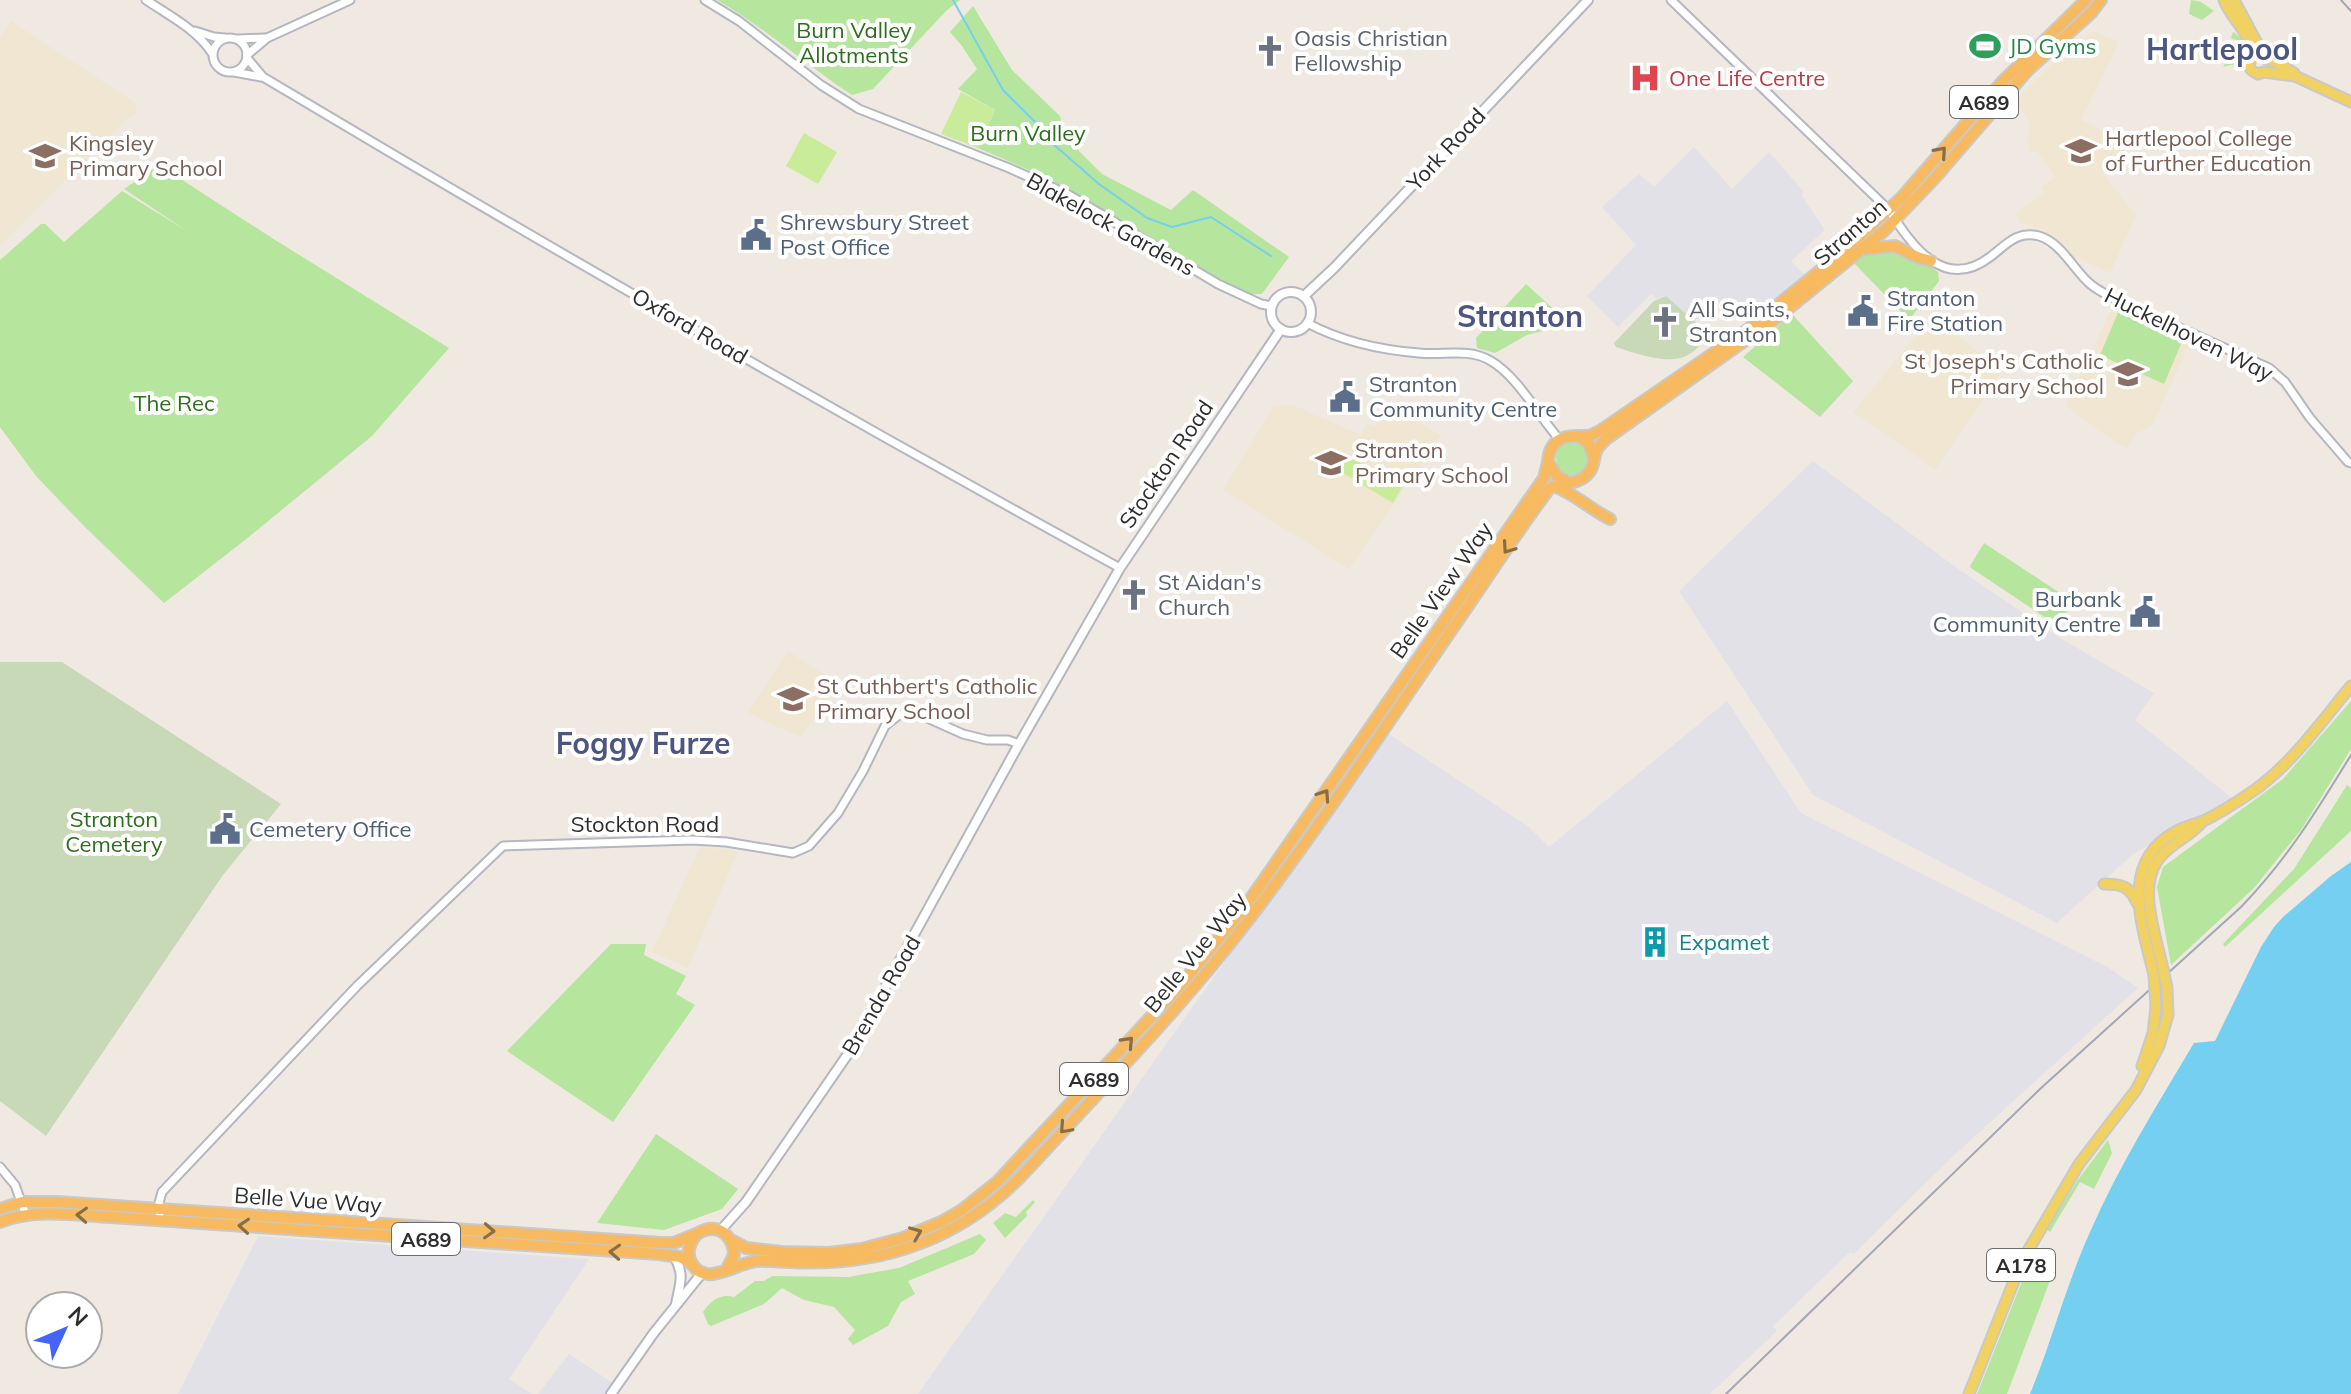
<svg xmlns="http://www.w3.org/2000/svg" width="2351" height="1394" font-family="Mulish,sans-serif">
	<rect width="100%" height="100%" fill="#efe9e1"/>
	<g fill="#e3e1e8">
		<path d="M1694,147l38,42 37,-37 34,39 -1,5 23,34 -34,31 16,16 -46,34 -10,-10 -13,14 -6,-4 -5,6 -17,-15 -15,19 -29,-25 -9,3 -6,-5 -33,33 -31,-31 49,-51 -34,-38 37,-33 15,13z"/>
		<path d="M1813,461l144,107 103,70 94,55 -19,27 98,79 -100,55 -76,69 -244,-128 -134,-204z"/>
		<path d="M1727,701l74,112 308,155 29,20 -187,170 -97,96 -4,-2 -77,74 4,5 -67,63h-792l469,-661 142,94 20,20z"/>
		<path d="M258,1236l198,14 133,9 -80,120 23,15h-354z"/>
		<path d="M569,1354l45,30 -7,10h-69z"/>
	</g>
	<g fill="#f0e6d1">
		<path d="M11,21l124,82 2,9 -13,10 -124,123v-206z"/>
		<path d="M2093,31l26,11 -38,78 52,24 -32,27 35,44 -26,58 -37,-17 -30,-25 -23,-9 -4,-8 28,-22 -3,-5 14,-10 -19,-27 -5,3 -4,-13 3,-6 -1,-12 -2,-6 -14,-14 42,-41z"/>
		<path d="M2115,307l76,34 -39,84 -18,10 -6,13 -10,-4 -52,-38 46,-98z"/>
		<path d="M1933,315l69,57 -67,97 -81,-57z"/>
		<path d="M1390,403l51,33 -92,133 -126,-79 51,-84 18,-1 69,30 6,-11 9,3z"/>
		<path d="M788,651l52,34 -39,52 -54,-24z"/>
		<path d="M700,847l38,4 -50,117 -36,-16z"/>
	</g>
	<g fill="#b6e59e">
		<path d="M717,0h243l-14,11 -73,78 -21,6c-46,-30 -87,-67 -135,-95z"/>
		<path d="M2191,0l10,2 13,9 -12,9 -13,-6z"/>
		<path d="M973,6l39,64 48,46 4,20 38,38 69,36 22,-20 96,67 -27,37h-16l-201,-117 -67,-29 17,-38 -37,-21 19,-20 -15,-23 -12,-14z"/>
		<path d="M2233,32c9,5 17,18 8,28 -4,5 -12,5 -18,7l7,-12 4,1 4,-4 -5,-5 3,-7 -5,-2z"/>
		<path d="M159,165l113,73 177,110 -77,88 -127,104 -81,63 -79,-76 -49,-51 -36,-49v-167l41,-36h4l19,18 58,-51 65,40 -63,-42z"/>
		<path d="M1892,248c14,8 35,15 46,24l1,9 -30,39 -55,-57 12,-11z"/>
		<path d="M1526,284l33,30 -9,15 -23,6 -32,18 -18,-5 -1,-10z"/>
		<path d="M2120,308l64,29 -20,47 -64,-29z"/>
		<path d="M1792,314l61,67 -33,36 -77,-60z"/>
		<circle cx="1573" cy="458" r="17"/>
		<path d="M1984,543l85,56 2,6 -11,19h-5l-84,-56 -1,-2z"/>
		<path d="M2351,701v48l-50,81 -47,58 -83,77 -14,-78 6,-20 120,-88z"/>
		<path d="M2347,785l4,3v43l-126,116 -2,-3 71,-75z"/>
		<path d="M611,944h35l-2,11 42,21 -10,18 19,11 -82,117 -106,-71z"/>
		<path d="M656,1134l82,55 -16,20 -58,21 -67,-7z"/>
		<path d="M2108,1140l4,13 -18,36 -14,-7 -30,50 -3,-2 30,-49z"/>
		<path d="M1033,1200l2,2 -9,10 1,4 -22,22 -12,-15 12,-10 11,4z"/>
		<path d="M980,1234l6,6 -12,14 -66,27 7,13 -14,8 -13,24 -35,19 -5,-6 7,-9 -21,-23 -30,-7 -22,-12 -18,16 -53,22 -3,-2 -5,-12c6,-10 18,-19 31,-15l21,-16h9l8,-5 76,1 51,-9z"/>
		<path d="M2028,1266l6,2 -2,4 13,7 2,-4 4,3 -44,116h-30z"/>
	</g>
	<g fill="#c8d9b8">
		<path d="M1666,296l44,39c-7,7 -15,17 -24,21 -17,9 -53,-3 -70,-9l-2,-4 40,-42z"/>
		<path d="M0,662h62l219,142 -58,71 -177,261 -46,-35z"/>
	</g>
	<g fill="#c9ec9a">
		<path d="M961,92l34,18 -17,38 -37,-14z"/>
		<path d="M804,133l33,19 -19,32 -32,-18z"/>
		<path d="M1347,455l55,32 -9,16 -55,-33z"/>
	</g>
	<path fill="#75cff0" d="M2351,862v532h-321c22,-53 36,-109 60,-162 29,-66 67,-127 104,-189l21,-2 46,-94 13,-20 9,-10 48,-41z"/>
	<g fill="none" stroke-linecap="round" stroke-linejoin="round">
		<path stroke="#75cff0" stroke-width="2" d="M953,0l50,90 32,32 17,21 47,41 48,34 25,9 39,-10 60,39"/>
		<defs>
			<g id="tertiary">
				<path d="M146,0c24,16 50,29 66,53"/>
				<path d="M705,0l34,21 82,64 38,24 150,59 60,27 149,89 43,20 11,2"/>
				<path d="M1671,0l218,210c23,36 55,82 101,47 16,-12 27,-27 49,-21 21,6 34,32 49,46 6,6 14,10 21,14l160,72 16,14 25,36 38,44 3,1"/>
				<path d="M195,31l19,6 11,1"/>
				<circle cx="230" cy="55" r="17"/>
				<path d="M238,39l27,-1"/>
				<path d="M247,55l20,-17 83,-38"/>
				<path d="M247,58l16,19c283,169 569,333 857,491"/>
				<path d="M234,72l27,5"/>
				<path d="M1307,323c34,18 74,27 112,30 24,3 49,-6 72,8 26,15 48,55 68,78"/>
				<path d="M0,1167l15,18 11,30"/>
				<path d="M160,1221l-1,-18 3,-11 195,-206 146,-140 189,-6 34,2 67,11 16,-7 29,-33 25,-42 22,-45 14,-11 17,-2 47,21 24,6h21l11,4"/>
			</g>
			<g id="secondary">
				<circle cx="1291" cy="312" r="20"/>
				<path d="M1304,296l30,-28 254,-268"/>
				<path d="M720,1231l26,-29 104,-151 169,-307 101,-176 161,-239"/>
				<path d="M674,1256c11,19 6,27 2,48"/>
				<path d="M611,1394l42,-60 49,-61"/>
			</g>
			<g id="primary">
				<path d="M2224,0c6,17 26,33 28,52 0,12 -9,15 6,22l6,-2 31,4"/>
				<path d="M2234,0l30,56"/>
				<path d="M2266,59l8,2 20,12 1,3 56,26"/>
				<path d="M2104,884c17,0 26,2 33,19"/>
				<path d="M2163,969c-7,-34 -28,-86 -1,-114 12,-13 28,-19 39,-32"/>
				<path d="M2154,975c-12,-50 -35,-112 21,-143 9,-6 19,-7 28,-11 18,-8 37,-21 53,-32 37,-27 65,-67 95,-103"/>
				<path d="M2142,1066l11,-33 3,-26"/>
				<path d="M1969,1394l53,-133 57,-97 57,-74 23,-44 9,-31 -1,-27"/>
			</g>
			<g id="trunk">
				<path d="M1865,249l30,-3 22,11 14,4"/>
				<path d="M1579,436h10l11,-5 146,-100 98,-80 58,-54 100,-115 84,-82"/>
				<path d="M1568,482l-11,-6 -9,-14c1,-19 12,-27 31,-26l10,8 5,14"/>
				<path d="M1554,486c21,8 36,23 56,33"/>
				<path d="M0,1209l22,-7h35l604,41h13l22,-9"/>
				<path d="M0,1222c35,-14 74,-7 111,-5l548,37 21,3 11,6"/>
				<path d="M733,1241l13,7 36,4 47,1 33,-4 41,-11 38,-16 21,-12 35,-28 181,-194 69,-84 297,-426 4,-16"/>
				<path d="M727,1269l7,-14c0,-16 -12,-30 -29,-25 -7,2 -12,7 -14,13 -3,6 -3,13 0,19 13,27 45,1 65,-1 11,-1 22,1 33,1 92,5 174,-23 238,-92 74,-81 152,-160 219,-247 79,-103 150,-213 224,-320 26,-38 51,-77 79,-114 12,-7 28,-4 38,-14 8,-8 6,-17 10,-26 2,-3 7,-8 9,-10l172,-122 106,-86 50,-52 94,-109 63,-57 10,-13"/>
			</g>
		</defs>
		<use href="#tertiary" stroke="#b4b7c1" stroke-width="11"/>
		<use href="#secondary" stroke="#b4b7c1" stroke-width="12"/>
		<use href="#primary" stroke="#c9c9c9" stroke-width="13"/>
		<use href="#trunk" stroke="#c9c9c9" stroke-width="14"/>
		<use href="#tertiary" stroke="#fff" stroke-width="7"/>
		<use href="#secondary" stroke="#fff" stroke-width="8"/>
		<use href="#primary" stroke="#f2d163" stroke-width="9"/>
		<use href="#trunk" stroke="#f8ba60" stroke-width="10"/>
		<g stroke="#a3a6b8" stroke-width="2">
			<path d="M2341,0l10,11"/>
			<path d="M1726,1394l314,-305 201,-182c47,-49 75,-95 110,-152"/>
		</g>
		<defs>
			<g id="primary-bridge">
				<path d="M2163,969l4,19"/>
				<path d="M2154,975l2,32"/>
			</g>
		</defs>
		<use href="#primary-bridge" stroke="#c9c9c9" stroke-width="13" stroke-linecap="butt"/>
		<use href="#primary-bridge" stroke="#f2d163" stroke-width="9"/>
	</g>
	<defs><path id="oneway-chevron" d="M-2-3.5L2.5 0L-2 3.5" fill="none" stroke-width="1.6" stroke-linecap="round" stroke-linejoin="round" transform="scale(2)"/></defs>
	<g stroke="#896d44">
		<use href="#oneway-chevron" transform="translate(1941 152) rotate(-49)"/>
		<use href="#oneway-chevron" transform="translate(1508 548) rotate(125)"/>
		<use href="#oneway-chevron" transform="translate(1324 795) rotate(-56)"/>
		<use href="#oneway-chevron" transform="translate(1128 1042) rotate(-47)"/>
		<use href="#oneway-chevron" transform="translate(1065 1128) rotate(132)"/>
		<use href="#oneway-chevron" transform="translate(82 1215) rotate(-177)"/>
		<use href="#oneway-chevron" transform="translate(244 1226) rotate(-176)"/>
		<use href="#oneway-chevron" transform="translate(489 1231) rotate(3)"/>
		<use href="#oneway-chevron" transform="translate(916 1233) rotate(-22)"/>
		<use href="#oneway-chevron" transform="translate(615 1252) rotate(-177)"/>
	</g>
	<defs>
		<symbol id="stadium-bare" viewBox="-9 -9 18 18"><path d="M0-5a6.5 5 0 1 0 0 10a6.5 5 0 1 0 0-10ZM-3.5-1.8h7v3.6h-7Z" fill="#2e9e5b" stroke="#fff" stroke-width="2.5" paint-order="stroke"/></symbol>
		<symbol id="church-bare" viewBox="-9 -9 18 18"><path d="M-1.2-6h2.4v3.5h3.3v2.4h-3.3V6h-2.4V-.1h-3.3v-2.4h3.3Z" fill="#6b7280" stroke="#fff" stroke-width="2.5" paint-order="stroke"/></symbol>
		<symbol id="hospital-bare" viewBox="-9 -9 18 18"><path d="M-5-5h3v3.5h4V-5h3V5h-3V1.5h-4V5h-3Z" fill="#e0444e" stroke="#fff" stroke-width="2.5" paint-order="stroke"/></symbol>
		<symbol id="university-bare" viewBox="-9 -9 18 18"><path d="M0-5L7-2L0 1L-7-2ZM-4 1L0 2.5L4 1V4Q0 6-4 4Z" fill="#8d6e63" stroke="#fff" stroke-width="2.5" paint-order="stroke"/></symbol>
		<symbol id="school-bare" viewBox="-9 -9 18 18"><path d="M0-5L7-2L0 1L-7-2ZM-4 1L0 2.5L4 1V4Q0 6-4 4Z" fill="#8d6e63" stroke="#fff" stroke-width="2.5" paint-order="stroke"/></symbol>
		<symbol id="civic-bare" viewBox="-9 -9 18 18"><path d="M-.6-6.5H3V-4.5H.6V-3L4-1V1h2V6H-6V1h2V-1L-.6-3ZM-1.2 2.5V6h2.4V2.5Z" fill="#5c6f8a" stroke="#fff" stroke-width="2.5" paint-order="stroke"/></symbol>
		<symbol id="building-bare" viewBox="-9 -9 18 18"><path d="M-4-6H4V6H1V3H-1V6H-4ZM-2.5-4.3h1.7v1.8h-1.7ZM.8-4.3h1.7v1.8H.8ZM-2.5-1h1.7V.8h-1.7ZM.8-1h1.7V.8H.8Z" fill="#0f9aa8" stroke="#fff" stroke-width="2.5" paint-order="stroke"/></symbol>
	</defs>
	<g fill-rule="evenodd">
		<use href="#stadium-bare" x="1963" y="24" width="44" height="44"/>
		<use href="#church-bare" x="1248" y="29" width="44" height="44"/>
		<use href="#hospital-bare" x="1623" y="56" width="44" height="44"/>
		<use href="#university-bare" x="2059" y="129" width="44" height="44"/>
		<use href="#school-bare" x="23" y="134" width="44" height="44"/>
		<use href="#civic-bare" x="734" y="213" width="44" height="44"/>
		<use href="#civic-bare" x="1841" y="289" width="44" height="44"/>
		<use href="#church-bare" x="1643" y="300" width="44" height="44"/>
		<use href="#school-bare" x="2106" y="352" width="44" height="44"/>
		<use href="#civic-bare" x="1323" y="375" width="44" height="44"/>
		<use href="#school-bare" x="1309" y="441" width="44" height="44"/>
		<use href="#church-bare" x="1112" y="573" width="44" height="44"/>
		<use href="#civic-bare" x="2123" y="590" width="44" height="44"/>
		<use href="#school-bare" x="771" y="677" width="44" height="44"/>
		<use href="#civic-bare" x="203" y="807" width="44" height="44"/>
		<use href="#building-bare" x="1633" y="920" width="44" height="44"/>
	</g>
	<g text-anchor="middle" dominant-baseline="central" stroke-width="8" stroke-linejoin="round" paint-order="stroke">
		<g fill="#fff" stroke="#6d6d6d" stroke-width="2">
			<rect x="1950" y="86" width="68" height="32" rx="6"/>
			<rect x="1060" y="1063" width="68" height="32" rx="6"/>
			<rect x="392" y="1223" width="68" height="32" rx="6"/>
			<rect x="1987" y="1249" width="68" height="32" rx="6"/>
		</g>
		<g font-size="20" font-weight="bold" fill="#2e2e2e">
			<text x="1984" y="102">A689</text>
			<text x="1094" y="1079">A689</text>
			<text x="426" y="1239">A689</text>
			<text x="2021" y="1265">A178</text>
		</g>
		<g font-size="22" fill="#2c6e1b" stroke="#fff">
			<text x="854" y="30">Burn Valley<tspan x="854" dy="25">Allotments</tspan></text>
			<text x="1028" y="133">Burn Valley</text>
			<text x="174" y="403">The Rec</text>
			<text x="114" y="819">Stranton<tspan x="114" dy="25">Cemetery</tspan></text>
		</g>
		<g font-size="22" fill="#5b616d" stroke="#fff" text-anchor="start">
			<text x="1294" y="38">Oasis Christian<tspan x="1294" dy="25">Fellowship</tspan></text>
			<text x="1689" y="309">All Saints,<tspan x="1689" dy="25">Stranton</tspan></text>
			<text x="1158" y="582">St Aidan's<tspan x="1158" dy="25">Church</tspan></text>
		</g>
		<g font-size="22" fill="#27864d" stroke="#fff" text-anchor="start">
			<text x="2009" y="46">JD Gyms</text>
		</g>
		<g font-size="22" fill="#be3a42" stroke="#fff" text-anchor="start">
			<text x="1669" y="78">One Life Centre</text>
		</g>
		<g font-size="22" fill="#785e54" stroke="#fff" text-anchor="start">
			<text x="2105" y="138">Hartlepool College<tspan x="2105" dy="25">of Further Education</tspan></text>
			<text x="69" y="143">Kingsley<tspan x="69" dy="25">Primary School</tspan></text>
			<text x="2104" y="361" text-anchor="end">St Joseph's Catholic<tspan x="2104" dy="25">Primary School</tspan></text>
			<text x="1355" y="450">Stranton<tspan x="1355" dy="25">Primary School</tspan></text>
			<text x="817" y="686">St Cuthbert's Catholic<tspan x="817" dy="25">Primary School</tspan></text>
		</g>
		<g font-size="22" fill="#2e2e2e" stroke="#fff">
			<text transform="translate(1446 149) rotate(-47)">York Road</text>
			<text transform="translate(1111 224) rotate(29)">Blakelock Gardens</text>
			<text transform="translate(1850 232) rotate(-41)">Stranton</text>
			<text transform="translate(690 326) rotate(30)">Oxford Road</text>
			<text transform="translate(2189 334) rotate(26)">Huckelhoven Way</text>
			<text transform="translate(1166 464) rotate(-56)">Stockton Road</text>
			<text transform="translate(1441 590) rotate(-55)">Belle View Way</text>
			<text x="645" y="824">Stockton Road</text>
			<text transform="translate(1195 952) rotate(-51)">Belle Vue Way</text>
			<text transform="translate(881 995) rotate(-60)">Brenda Road</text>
			<text transform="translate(308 1200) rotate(4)">Belle Vue Way</text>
		</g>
		<g font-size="22" fill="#4e5e75" stroke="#fff" text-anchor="start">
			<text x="780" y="222">Shrewsbury Street<tspan x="780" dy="25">Post Office</tspan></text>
			<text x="1887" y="298">Stranton<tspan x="1887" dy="25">Fire Station</tspan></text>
			<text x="1369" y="384">Stranton<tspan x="1369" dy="25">Community Centre</tspan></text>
			<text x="2121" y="599" text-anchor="end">Burbank<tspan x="2121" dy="25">Community Centre</tspan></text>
			<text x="249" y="829">Cemetery Office</text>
		</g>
		<g font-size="22" fill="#0d838f" stroke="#fff" text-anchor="start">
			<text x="1679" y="942">Expamet</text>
		</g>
		<g font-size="30" font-weight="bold" fill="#4d5680" stroke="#fff">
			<text x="2222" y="49">Hartlepool</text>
			<text x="1520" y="316">Stranton</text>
			<text x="643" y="743">Foggy Furze</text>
		</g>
	</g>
	<g transform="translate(64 1330) rotate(46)"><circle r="38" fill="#ffffff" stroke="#ababab" stroke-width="2"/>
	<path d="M0-6L14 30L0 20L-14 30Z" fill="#4264fb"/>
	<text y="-12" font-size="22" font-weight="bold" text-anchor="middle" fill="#2e2e2e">N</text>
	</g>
</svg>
